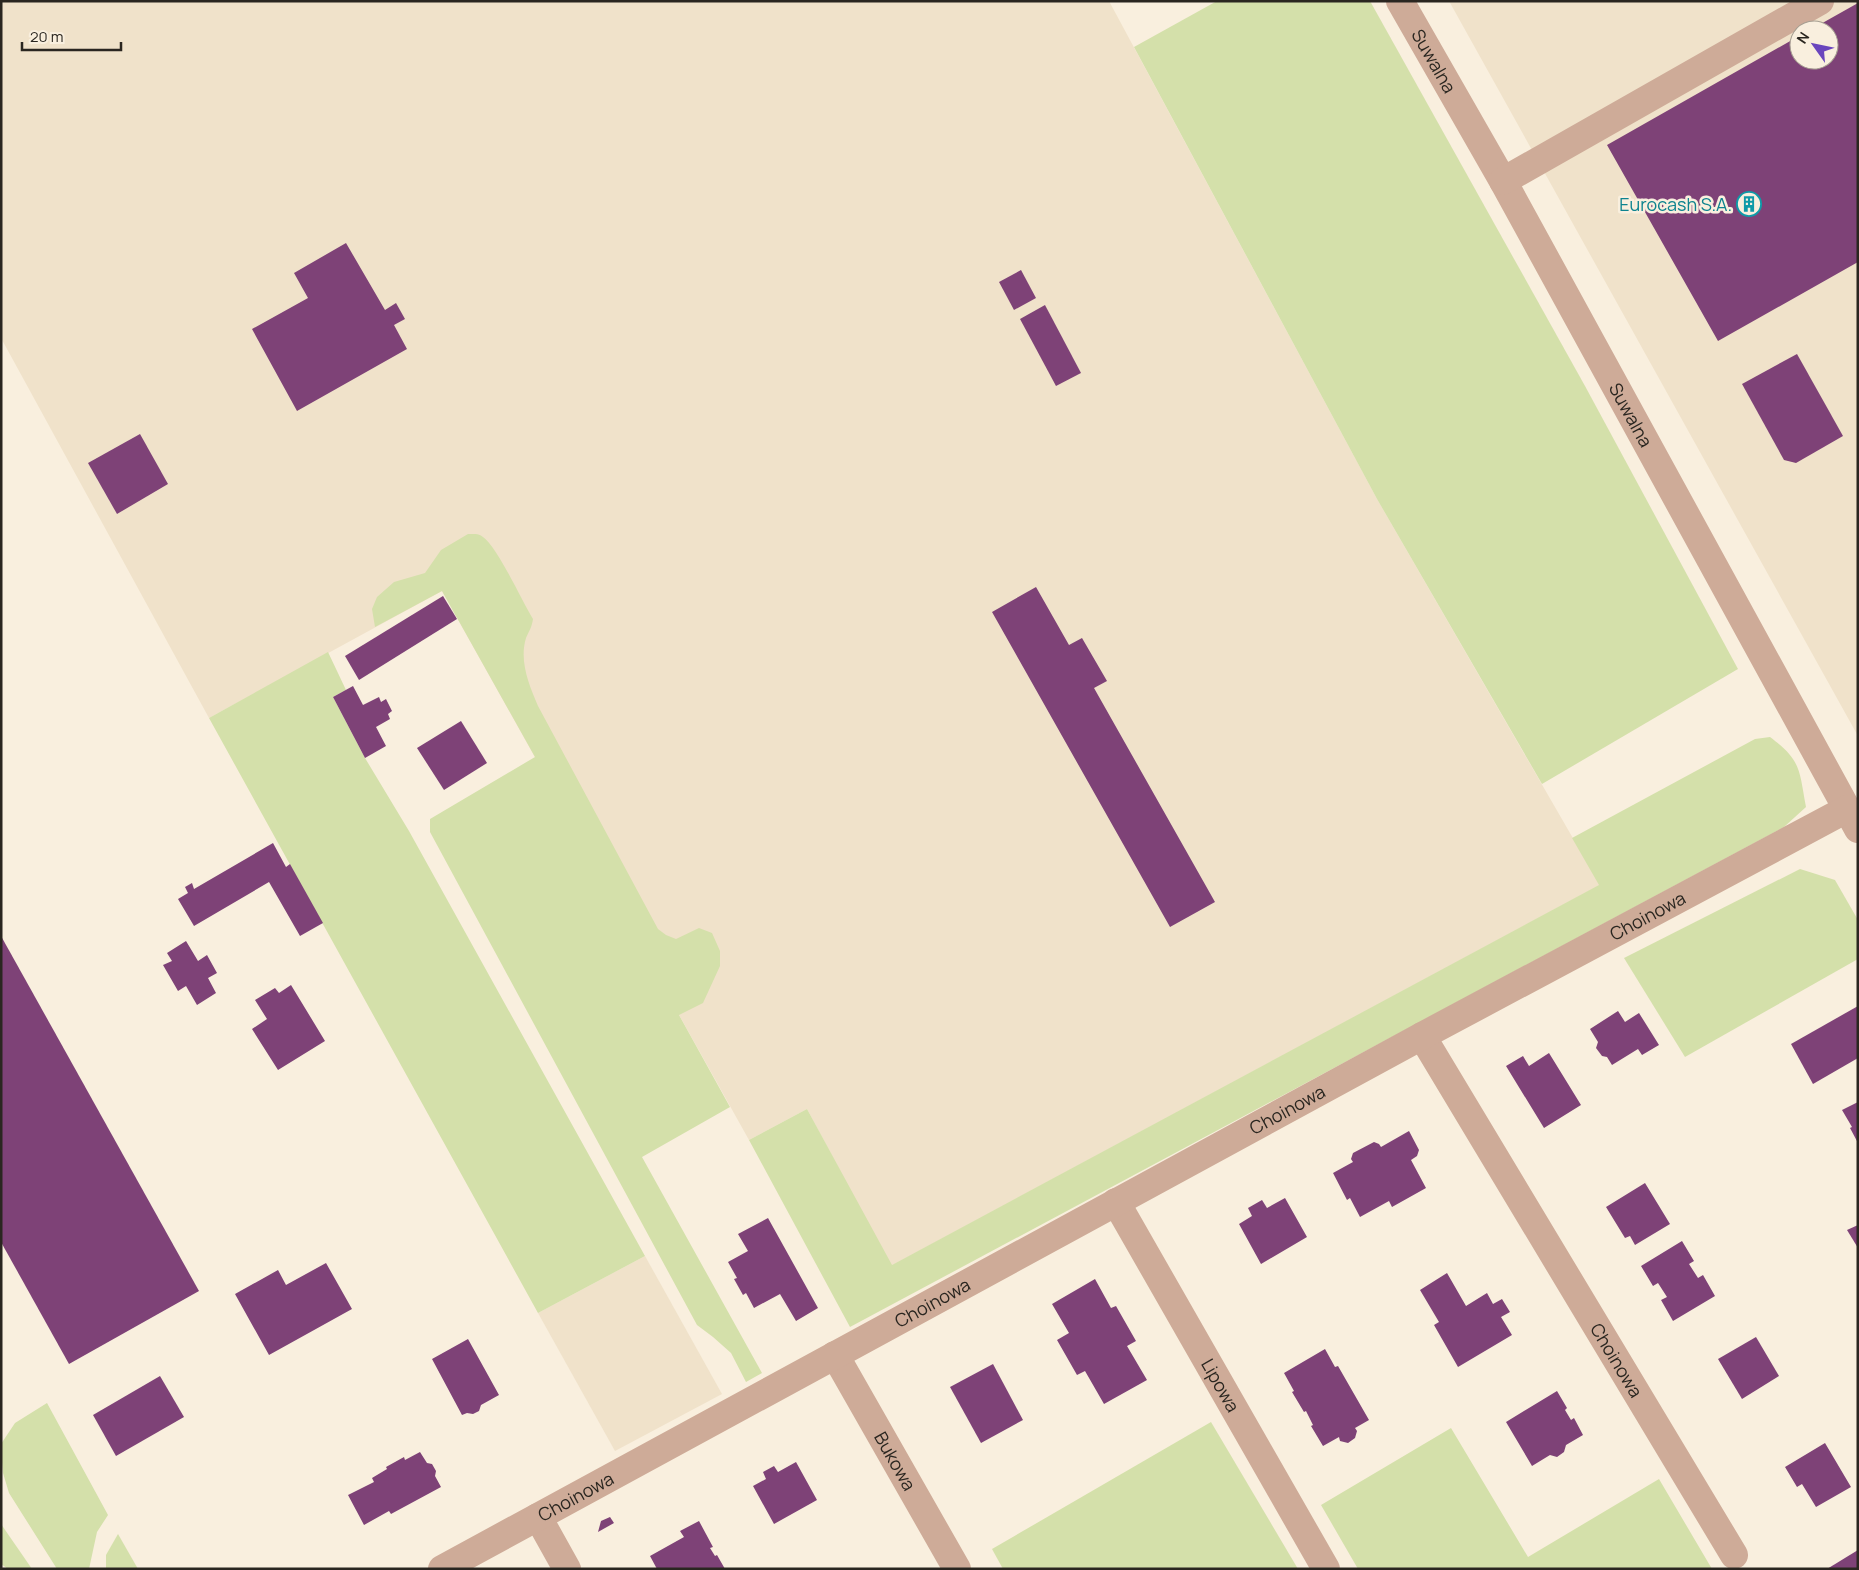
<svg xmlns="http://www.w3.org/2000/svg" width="1859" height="1570" font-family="Manrope,sans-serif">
	<rect width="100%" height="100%" fill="#f9efde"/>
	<g fill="#f0e2ca" fill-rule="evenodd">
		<path d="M1,1h1108l268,498 223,386 -709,381 -84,-157 -58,31 -307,-549 -233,127 -208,-380z"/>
		<path d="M1449,1h409v735zM1799,30h30v30h-30z"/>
		<path d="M645,1256l77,138 -107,57 -77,-138z"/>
	</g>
	<g fill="#d4e0aa">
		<path d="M1217,1h153l215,385 153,283 -196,115 -165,-285 -243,-452z"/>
		<path d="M468,534c5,0 11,-1 15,3 15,11 39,64 50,82 -1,8 -4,12 -7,19 -7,23 3,47 12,68l120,223 8,6 10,4 23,-11 13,5 8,18v15l-17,37 -24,12 51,92 -88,50 120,216 -16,9 -15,-29 -18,-16 -16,-12 -267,-493v-13l105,-62 -93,-166 -67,36 -3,-18 5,-12 17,-15 31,-9 16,-23z"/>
		<path d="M328,652l18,38 -13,7 32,61 44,73 236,425 -107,57 -329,-595z"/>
		<path d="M1770,737c32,24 29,33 36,70l-22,20 -934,500 -101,-187 58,-31 85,156 707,-380 -27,-47 183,-99z"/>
		<path d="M1800,869l35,11 23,40v39l-173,98 -61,-99z"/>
		<path d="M47,1403l61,112 -11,17 -8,37h-32l-48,-76 -6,-20 -2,-21v-8l14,-21z"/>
		<path d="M1211,1422l87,147h-295l-11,-20z"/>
		<path d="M1451,1428l77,129 131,-78 53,90h-354l-37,-64z"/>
		<path d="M1,1524l31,45h-24l-7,-5z"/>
		<path d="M118,1534l20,35h-32v-14z"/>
	</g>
	<g fill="#7e4277">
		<path d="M1858,3v259l-140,79 -111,-196 192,-109v24h30v-30h-19z"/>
		<path d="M346,243l39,67 11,-7 9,16 -11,6 13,24 -110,62 -45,-82 56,-31 -14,-25z"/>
		<path d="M1021,270l15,28 -22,12 -15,-28z"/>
		<path d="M1045,305l36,68 -25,13 -36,-67z"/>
		<path d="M1797,354l46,82 -47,27 -12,-3 -42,-76z"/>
		<path d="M140,434l28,50 -51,30 -29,-51z"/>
		<path d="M1036,587l33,58 13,-7 25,43 -13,7 121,214 -45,25 -178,-315z"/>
		<path d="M443,596l14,23 -98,61 -14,-24z"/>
		<path d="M353,686l10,19 16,-8 2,5 5,-3 6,12 -4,3 2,5 -14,8 10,19 -21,12 -32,-61z"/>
		<path d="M461,721l26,42 -43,27 -27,-42z"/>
		<path d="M273,843l13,24 4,-3 33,59 -23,13 -31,-54 -75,44 -16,-27 10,-6 -3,-6 7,-4 2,6z"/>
		<path d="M1,936l198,355 -130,73 -68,-122z"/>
		<path d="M186,941l12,20 9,-6 10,18 -9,5 8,15 -19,12 -11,-19 -8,5 -15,-26 9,-4 -5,-8z"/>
		<path d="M291,985l34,56 -47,29 -26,-41 15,-10 -12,-19 20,-12 4,5z"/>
		<path d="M1858,1006v52l-45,26 -22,-40z"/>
		<path d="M1618,1011l7,11 14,-9 20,32 -17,10 -4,-6 -26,16 -5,-8 -5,-1 -6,-8 2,-6 -8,-13z"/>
		<path d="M1549,1053l32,52 -37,23 -38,-62 17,-10 6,10z"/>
		<path d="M1858,1102v41l-8,-15 2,-1 -10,-17z"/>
		<path d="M1409,1131l10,19 -2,6 -6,4 15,28 -34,19 -3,-6 -29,16 -10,-19 -3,2 -14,-27 20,-11 -2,-3 2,-6 21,-11 5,2 2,3z"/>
		<path d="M1645,1183l25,41 -35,21 -5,-9 -5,2 -19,-31z"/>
		<path d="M1285,1198l22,39 -46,27 -22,-40 13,-8 -4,-8 14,-8 5,8z"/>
		<path d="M768,1218l50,90 -22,13 -16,-27 -26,14 -8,-15 -3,2 -9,-16 3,-1 -9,-16 20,-11 -10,-17z"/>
		<path d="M1858,1225v23l-11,-18z"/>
		<path d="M1682,1241l12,20 -5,3 9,14 5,-3 12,21 -42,25 -12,-21 6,-3 -9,-14 -5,3 -12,-20z"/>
		<path d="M326,1263l26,46 -83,46 -34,-61 43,-24 8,15z"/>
		<path d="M1447,1273l19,33 21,-13 6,11 9,-5 8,13 -9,5 11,18 -54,32 -24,-42 5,-3 -19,-32z"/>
		<path d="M1095,1279l16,29 5,-2 20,35 -9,5 20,34 -43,24 -19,-33 -8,4 -20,-35 12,-7 -17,-29z"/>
		<path d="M1756,1337l23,39 -37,23 -24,-40z"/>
		<path d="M468,1339l31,56 -18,10 -2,6 -6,3 -6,-1 -5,2 -30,-56z"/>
		<path d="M1325,1349l10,18 3,-1 31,54 -14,8 2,3 -2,7 -7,5 -8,-2 -1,-4 -16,9 -12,-20 2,-1 -7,-14 -2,1 -12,-20 2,-1 -10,-18z"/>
		<path d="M993,1364l30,56 -42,23 -31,-56z"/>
		<path d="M160,1376l24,41 -68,39 -23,-41z"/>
		<path d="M1557,1391l10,17 -2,2 6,10 3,-2 9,17 -17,10 -2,7 -7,5 -7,-2 -18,11 -26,-44z"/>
		<path d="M1825,1443l26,44 -35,20 -14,-23 -5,3 -12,-20z"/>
		<path d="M420,1452l7,11 5,1 4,7 -1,5 6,11 -50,27 -2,-3 -25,14 -16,-30 26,-13 -2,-4 15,-9 -1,-2 18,-10 1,3z"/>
		<path d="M796,1462l21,38 -43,24 -21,-38 13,-7 -3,-7 11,-6 4,6z"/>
		<path d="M610,1517l4,6 -16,9 3,-11z"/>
		<path d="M699,1521l14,26 -3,1 5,8 2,-1 8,14h-68l-7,-13 34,-19 -4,-6z"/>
		<path d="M1858,1550v19h-31z"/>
	</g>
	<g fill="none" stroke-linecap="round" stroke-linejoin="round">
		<g stroke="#ceab98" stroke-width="28">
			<path id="s1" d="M1400,1l103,180 355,648"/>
			<path d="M1503,181l317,-180"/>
			<path id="s2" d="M1422,1036l312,519"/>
			<path id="s3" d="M1116,1202l210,367"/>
			<path id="s4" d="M835,1355l122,214"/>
			<path d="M538,1517l29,52"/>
			<path id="s5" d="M442,1569l980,-533 425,-227"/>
		</g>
	</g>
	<defs>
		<symbol id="building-ring" viewBox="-11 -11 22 22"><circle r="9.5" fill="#f9efde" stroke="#0f9aa8" stroke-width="1.5"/><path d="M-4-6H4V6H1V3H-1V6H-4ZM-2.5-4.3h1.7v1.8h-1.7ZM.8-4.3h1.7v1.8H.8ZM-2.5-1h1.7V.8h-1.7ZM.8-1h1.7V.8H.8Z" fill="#0f9aa8"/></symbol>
	</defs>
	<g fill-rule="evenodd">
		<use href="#building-ring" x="1735" y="190" width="28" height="28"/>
	</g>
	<g text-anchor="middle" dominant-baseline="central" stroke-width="5" stroke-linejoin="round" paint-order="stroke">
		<g font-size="18" fill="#2a2620" stroke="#f9efde">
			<text stroke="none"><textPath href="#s1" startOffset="69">Suwalna</textPath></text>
			<text stroke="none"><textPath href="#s1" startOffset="474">Suwalna</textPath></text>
			<text stroke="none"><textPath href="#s5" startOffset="1371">Choinowa</textPath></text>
			<text stroke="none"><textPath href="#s5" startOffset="962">Choinowa</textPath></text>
			<text stroke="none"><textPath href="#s5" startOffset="558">Choinowa</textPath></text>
			<text stroke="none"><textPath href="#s2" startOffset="378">Choinowa</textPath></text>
			<text stroke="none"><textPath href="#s3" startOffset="211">Lipowa</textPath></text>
			<text stroke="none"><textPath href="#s4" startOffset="122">Bukowa</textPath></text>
			<text stroke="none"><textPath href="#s5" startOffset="152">Choinowa</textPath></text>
		</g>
		<g font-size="18" fill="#0d838f" stroke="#f9efde" text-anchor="end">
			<text x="1732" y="204">Eurocash S.A.</text>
		</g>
	</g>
	<rect width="1859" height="1570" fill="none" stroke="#2a2620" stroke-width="5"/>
	<g transform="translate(1814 45) rotate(303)"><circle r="24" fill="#f9efde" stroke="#a69f92"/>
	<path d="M0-4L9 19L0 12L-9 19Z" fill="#6a45bd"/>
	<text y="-8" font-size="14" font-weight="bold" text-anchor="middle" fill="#2a2620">N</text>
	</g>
	<path d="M22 42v8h99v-8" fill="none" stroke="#2a2620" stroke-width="2.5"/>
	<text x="30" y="42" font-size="15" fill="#2a2620" stroke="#f9efde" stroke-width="4" paint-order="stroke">20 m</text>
</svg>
